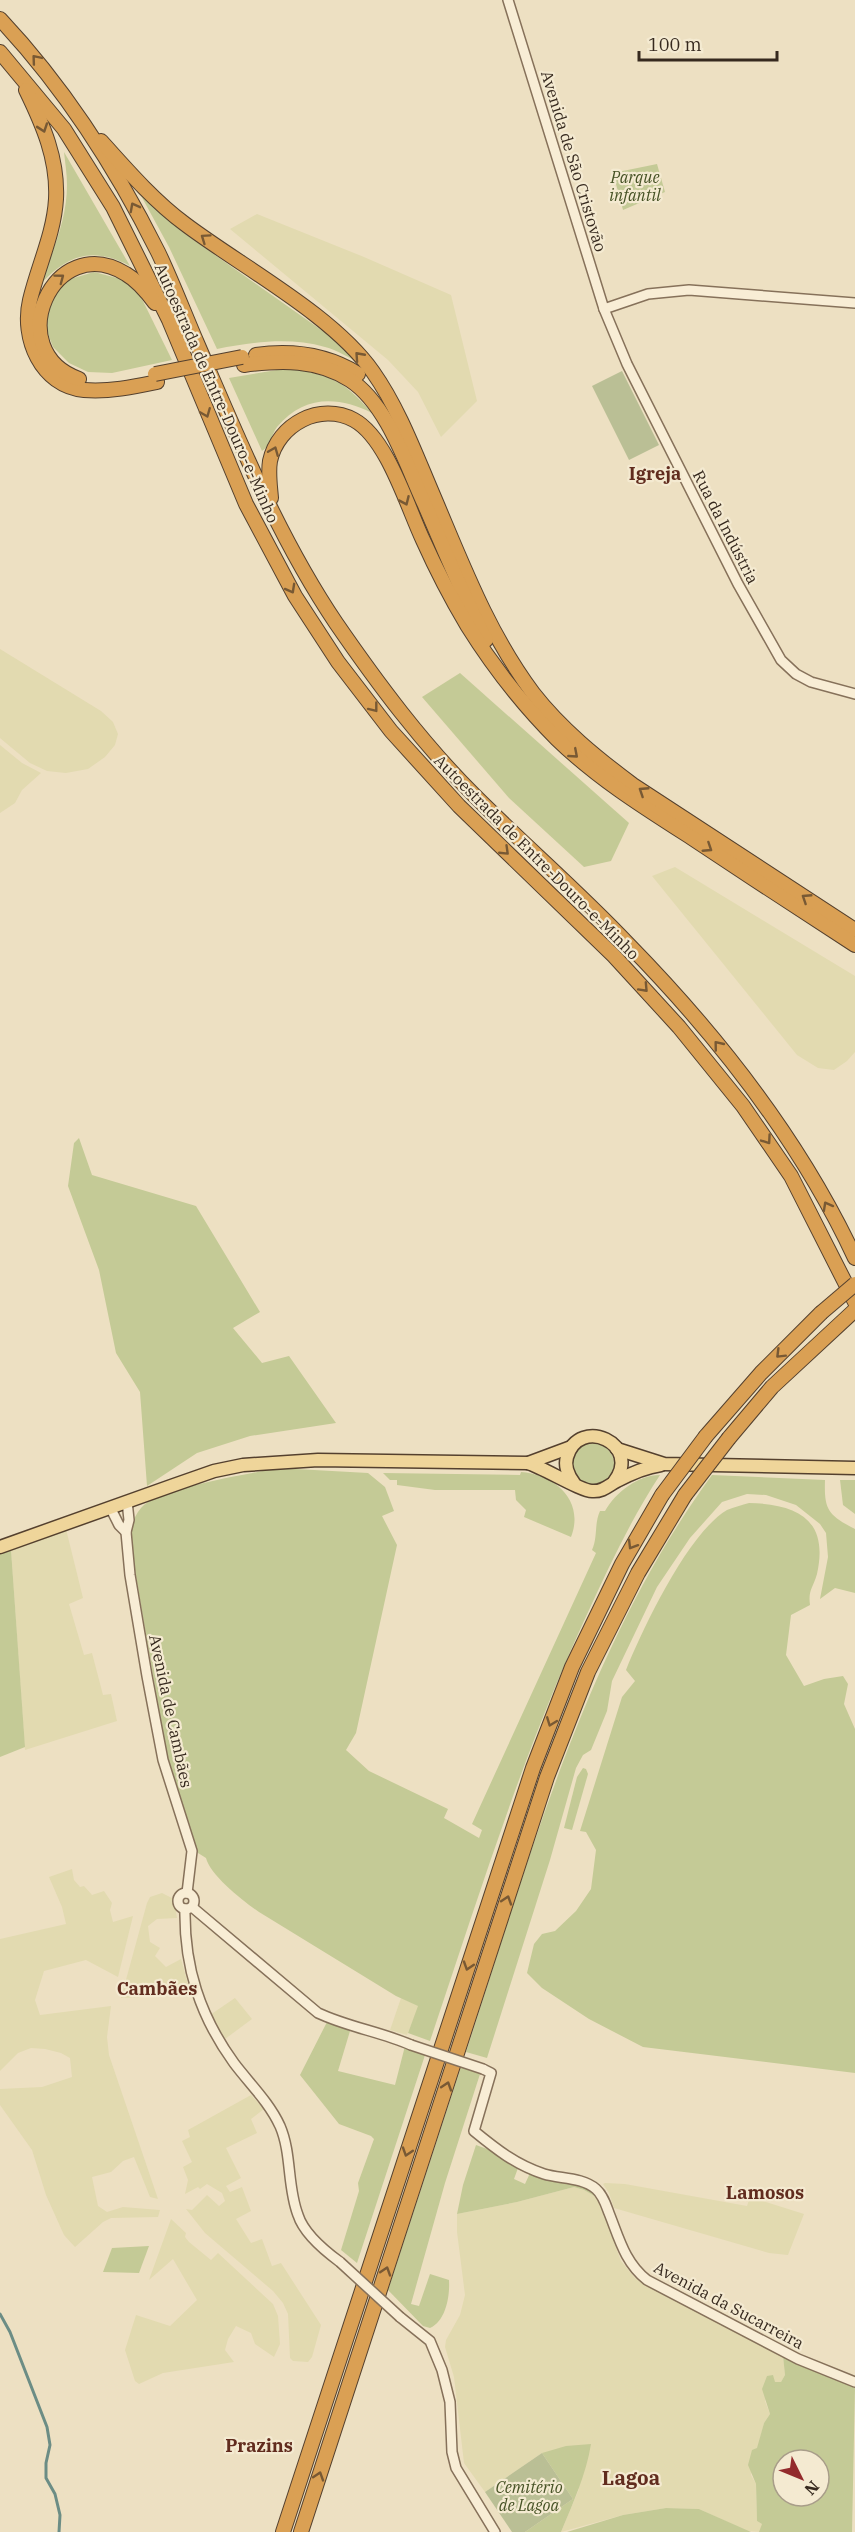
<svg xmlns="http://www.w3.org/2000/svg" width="855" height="2532" font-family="'IBM Plex Serif',serif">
	<rect width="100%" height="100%" fill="#ede0c2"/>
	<g fill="#e2dab0">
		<path d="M257,214l107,43 87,38 26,106 -36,36 -23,-45 -30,-32 -158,-131z"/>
		<path d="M0,649l101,62 12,11 5,12 -3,11 -10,12 -17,12 -22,4 -19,-2 -17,-8 -30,-25z"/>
		<path d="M0,745l22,18 19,10 -19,17 -7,13 -15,10z"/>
		<path d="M675,867l180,109v76l-8,9 -13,9 -16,-2 -21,-13 -145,-179z"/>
		<path d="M66,1529l17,69 -14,6 15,51 8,-2 11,42 8,-1 6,27 -92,29 -14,-200z"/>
		<path d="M72,1869l2,11 6,7 4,-1 8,9 12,-4 8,12 -2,7 3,12 20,-6 -15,61 -32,-17 -42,11 -9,29 5,15 71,-9 -4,31 2,18 49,144 -8,-2 -16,-40 -11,4 -12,11 -19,5 6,29 9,6 16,-5 37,3 -2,7 -47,1 -8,4 -28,25 -11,-12 -18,-40 -14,-45 -32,-45v-16l42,-2 30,-10 -2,-19 -9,-5 -16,-4 -14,-1 -13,5 -18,18v-132l66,-15 -4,-17 -13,-30z"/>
		<path d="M162,1893l12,6 3,19 -20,1 -9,7 2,16 10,6 -5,8 11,11 15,-8 10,36 -70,3 26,-95 3,-6z"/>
		<path d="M235,1998l17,21 -27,20 -15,-24z"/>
		<path d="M401,1998l18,8 -12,29 -17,-5z"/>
		<path d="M251,2095l13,14 -13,10 6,14 -31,15 15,30 -15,8 4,6 12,-5 9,24 -15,8 15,24 11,-4 10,27 9,-3 40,62 -9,32 -4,5 -15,-1 -3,-3 -2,-44 -5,-11 -10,-12 -68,-58 -19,-24 6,1 15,-15 12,11 6,-5 -3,-8 -15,-9 -7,5 -2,-2 -13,7 3,-14 -5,-13 9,-5 -10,-21 8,-4 -2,-7z"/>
		<path d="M605,2183l20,1 122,22 3,-9 54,17 -16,41 -19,-2 -155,-45 -5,-15 -6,-9z"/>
		<path d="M574,2187l10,3 14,8 23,63 14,17 148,78 2,19 -4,7h-6l-10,19 5,13 -6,9 -13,52 5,9 1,37 5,3 -1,8 -14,-1 -48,-22 -33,-1 -43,7 -62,17 18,-43 -37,-36 -57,39 -21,-29 -10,-86 -9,-30 1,-7 14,-25 5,-20 -8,-63v-18l60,-12z"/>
		<path d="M171,2219l15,14 -1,4 4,5 22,18 7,-7 55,51 5,12 2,28 -6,13 -19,-13 -4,-11 -15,-7 -8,13 -3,11 9,12 -71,11 -24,11 -4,-3 -10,-31 11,-35 34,11 27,-26 -24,-41 -24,21z"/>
	</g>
	<g fill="#c4ca96" fill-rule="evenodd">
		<path d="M64,152l66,114c-38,-20 -63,-11 -91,20 13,-32 28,-66 28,-101 0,-11 -2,-23 -3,-33z"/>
		<path d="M657,164l8,28 -42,18 -10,-37z"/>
		<path d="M139,192l42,39 153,108 26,24c-11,-5 -23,-13 -35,-16 -35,-10 -73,-5 -108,2l-48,-102z"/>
		<path d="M94,272l27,7 19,16 32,65 -60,13 -24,-1 -19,-9 -16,-16 -8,-21 5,-24 17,-22z"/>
		<path d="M289,368c43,8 54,12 83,45 -34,-17 -68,-18 -95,14 -6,8 -6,19 -15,24l-33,-73z"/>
		<path d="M460,673l169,150 -18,38 -27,6 -75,-69 -87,-101z"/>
		<path d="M79,1138l13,37 104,31 64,106 -27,16 29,35 27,-7 47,67 -86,13 -53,17 -50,33 -7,-94 -24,-39 -17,-83 -31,-84 6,-43z"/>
		<circle cx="593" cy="1464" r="21"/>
		<path d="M278,1468l90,5 17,14 9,24 -12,5 15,29 -41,188 -10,17 23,21 79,38 -4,9 35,20 3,-8 -10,-6 124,-271 -4,-3c6,-13 2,-26 8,-39h5c11,-19 33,-36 55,-36 -27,41 -50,89 -71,135 -65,139 -110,285 -159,431l-22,-8 10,-27 -22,-10 -137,-84c-16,-11 -49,-37 -53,-54l-8,-5 -32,-102 -35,-204c-1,-14 0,-27 10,-39 16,-20 109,-34 137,-40z"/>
		<path d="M521,1472c34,2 64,29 50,65l-47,-20 2,-7 -10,-10 -1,-10h-80l-38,-5v-5h-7l-7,-7 137,2z"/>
		<path d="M712,1475l113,5c-1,30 3,35 30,49v64l-20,-5 -15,11 8,-42 -2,-24 -6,-9 -24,-19 -30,-10 -19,-1 -25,8 -32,36 -33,49 -45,94 -5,30 -16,39 -8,5 -7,13 -26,92 -63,198 -21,-6c65,-199 121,-406 246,-577z"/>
		<path d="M840,1480h15v34l-12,-9z"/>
		<path d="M749,1503c49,1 80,17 68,71 -4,14 -9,16 -7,31l-19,10 -5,40 18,31 20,-7 19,-3 5,8 -4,20 11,25v344l-212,-26 -54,-28 -47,-31 -15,-15 7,-29 8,-10 13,-3 21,-20 15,-22 5,-39 -10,-18 -6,-1 42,-134 13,-16 -9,-11c17,-42 62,-137 101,-160 7,-3 15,-5 22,-7z"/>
		<path d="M11,1550l14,197 -25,10v-203z"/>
		<path d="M583,1768l3,1 2,5 -16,56 -8,-2 13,-51z"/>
		<path d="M327,2022l23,9 -12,40 57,14 10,-39 21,6 -69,211 -16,-13 18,-59 -1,-8 16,-44 -3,-3 -32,-12 -39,-49z"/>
		<path d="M461,2067l19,7 -35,109 -34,121 8,2 11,-32 19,6c1,16 -3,41 -19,48l-7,-2 -35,-36z"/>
		<path d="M476,2145l14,5 28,18 -4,11 11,5 5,-11 53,14 8,2 7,9 -14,-8 -10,-3 -57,15 -60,12 6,-29z"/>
		<path d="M149,2246l-10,27 -36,-1 9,-24z"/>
		<path d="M783,2356l72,32 -3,144h-93l3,-8 -5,-3 -1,-37 -8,-19 4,-15 5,-2 7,-25 6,-9 -8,-25 5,-13 6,-1 2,7h6l4,-7zM783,2460h36v36h-36z"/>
		<path d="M591,2444c-5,31 -18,59 -30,88h-36l48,-33 -31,-46 24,-7z"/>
		<path d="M666,2508l33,1 52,23h-184l56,-17z"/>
	</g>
	<g fill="#babf95">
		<path d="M622,371l37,74 -30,15 -37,-74z"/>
		<path d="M542,2453l31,46 -48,33h-13l-27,-40z"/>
	</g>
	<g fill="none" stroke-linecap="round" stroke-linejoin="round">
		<path stroke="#6c8d85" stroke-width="3" d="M0,2314l10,18 37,95 3,18 -4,18v15l9,16 5,21 -1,17"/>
		<defs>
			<g id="minor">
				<path d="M508,0l96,309 23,55 111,220 43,76 15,14 15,8 44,12"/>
				<path d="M604,309l44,-15 41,-4 166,13"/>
				<path d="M127,1501l2,19 -3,12 4,43 17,101 16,84 29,91 -5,42"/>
				<path d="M110,1507l9,18 7,7"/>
				<circle cx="186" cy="1901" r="8"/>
				<path d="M192,1907l126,106c30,14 63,19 93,32"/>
				<path d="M185,1909c-1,58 15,107 49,154 15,20 35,39 46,63 12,28 7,61 18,89 6,19 27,36 42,47"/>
				<path d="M483,2069l8,4 -17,58c22,18 42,34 70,43 16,5 38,3 52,15 7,6 10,16 13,24 10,25 16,50 38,67l151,79 57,23"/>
				<path d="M400,2317l30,24 12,29 8,32 2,50 4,16 39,64"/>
			</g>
			<g id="major">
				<path d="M617,1449l47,15 191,4"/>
				<path d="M528,1463c16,5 53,28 64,28 11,1 17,-6 25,-10 13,-7 30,-14 44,-16"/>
				<path d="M574,1483c-6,-8 -10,-16 -7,-26 12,-42 76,-13 47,25"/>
				<path d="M0,1547l174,-62 40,-14 29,-6 75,-5 210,3 43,-16"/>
			</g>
			<g id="highway">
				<path d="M0,19c64,68 116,149 158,233 14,29 26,61 39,91 41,95 81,194 139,280 42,61 86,120 138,172 51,51 105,97 154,149 90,92 172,196 227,314"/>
				<path d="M0,52l64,77 49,78 56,113 77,184 49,92 43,66 53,69 68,75 155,150 65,71 64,79 48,70 64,126"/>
				<path d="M26,90c17,35 32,69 30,109 -2,35 -18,67 -26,101 -9,38 11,86 54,90 25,2 49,-3 73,-8"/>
				<path d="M101,141c26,29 53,60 84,83 57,43 148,91 188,148 26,37 42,81 60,123 29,68 55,138 100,198 28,36 64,65 100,92l222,145"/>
				<path d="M256,355c36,-5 70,-1 102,19"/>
				<path d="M244,365c37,-5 73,-6 106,15 37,24 56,84 74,123 20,46 39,93 62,137"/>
				<path d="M79,379c-79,-28 -26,-150 47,-105 12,7 21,18 29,29"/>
				<path d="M271,498c-1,-12 -3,-25 -1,-37 8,-37 50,-59 84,-41 33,18 53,86 69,120 13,29 28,58 44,85 25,40 56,80 90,114 40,39 88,69 135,99 54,36 109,72 163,107"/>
				<path d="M706,1436l55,-63 60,-60"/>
				<path d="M729,1438l43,-51 83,-77"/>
				<path d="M283,2532l250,-764 39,-101 50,-103 40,-69"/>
				<path d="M301,2532l246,-755 41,-105 50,-99 47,-78"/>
			</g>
		</defs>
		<use href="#minor" stroke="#86715a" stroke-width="12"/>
		<use href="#major" stroke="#54402e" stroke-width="15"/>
		<use href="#highway" stroke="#54402e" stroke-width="16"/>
		<use href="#minor" stroke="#f8edd5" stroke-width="9"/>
		<use href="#major" stroke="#efd59a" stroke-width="12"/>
		<use href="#highway" stroke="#daa054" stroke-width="14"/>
		<defs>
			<g id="minor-bridge">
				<path d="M411,2045l72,24"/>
				<path d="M340,2262l60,55"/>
			</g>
			<g id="highway-bridge">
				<path d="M155,374l87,-17"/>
				<path d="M821,1313l34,-29"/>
				<path d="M662,1495l44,-59"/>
				<path d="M685,1495l44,-57"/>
			</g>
		</defs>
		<use href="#minor-bridge" stroke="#86715a" stroke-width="12" stroke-linecap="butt"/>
		<use href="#highway-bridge" stroke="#54402e" stroke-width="16" stroke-linecap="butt"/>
		<use href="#minor-bridge" stroke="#f8edd5" stroke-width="9"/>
		<use href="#highway-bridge" stroke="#daa054" stroke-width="14"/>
	</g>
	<defs><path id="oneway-chevron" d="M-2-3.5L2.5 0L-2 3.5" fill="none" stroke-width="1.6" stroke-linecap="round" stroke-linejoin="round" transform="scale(1.5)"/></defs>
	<g stroke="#785934">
		<use href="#oneway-chevron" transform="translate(36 59) rotate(-130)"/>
		<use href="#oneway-chevron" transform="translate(43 128) rotate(71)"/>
		<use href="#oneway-chevron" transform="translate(134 207) rotate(-118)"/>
		<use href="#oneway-chevron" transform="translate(205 238) rotate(-145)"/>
		<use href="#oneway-chevron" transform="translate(60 278) rotate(-37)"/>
		<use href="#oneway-chevron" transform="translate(359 356) rotate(-132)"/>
		<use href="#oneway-chevron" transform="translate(206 413) rotate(68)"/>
		<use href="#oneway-chevron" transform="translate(274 451) rotate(-68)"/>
		<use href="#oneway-chevron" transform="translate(405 501) rotate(66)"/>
		<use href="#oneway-chevron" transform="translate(291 589) rotate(61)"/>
		<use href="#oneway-chevron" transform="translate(374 708) rotate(52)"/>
		<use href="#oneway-chevron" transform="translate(574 754) rotate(41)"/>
		<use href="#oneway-chevron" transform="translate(643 791) rotate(-147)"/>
		<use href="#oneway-chevron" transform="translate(708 848) rotate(33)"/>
		<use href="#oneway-chevron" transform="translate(505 851) rotate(44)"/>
		<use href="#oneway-chevron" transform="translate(806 898) rotate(-147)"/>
		<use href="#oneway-chevron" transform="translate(644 988) rotate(47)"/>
		<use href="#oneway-chevron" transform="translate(718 1045) rotate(-129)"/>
		<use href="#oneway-chevron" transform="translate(767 1140) rotate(55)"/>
		<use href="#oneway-chevron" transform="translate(827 1206) rotate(-119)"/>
		<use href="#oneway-chevron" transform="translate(780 1354) rotate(135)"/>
		<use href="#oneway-chevron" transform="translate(632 1545) rotate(121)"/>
		<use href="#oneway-chevron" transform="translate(551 1722) rotate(111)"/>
		<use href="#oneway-chevron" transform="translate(507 1900) rotate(-72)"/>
		<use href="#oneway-chevron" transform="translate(468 1966) rotate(108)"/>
		<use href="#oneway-chevron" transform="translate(447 2086) rotate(-72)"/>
		<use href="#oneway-chevron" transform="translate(407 2152) rotate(108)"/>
		<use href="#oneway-chevron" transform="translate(386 2271) rotate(-72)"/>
		<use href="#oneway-chevron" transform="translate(319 2476) rotate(-72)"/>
	</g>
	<g text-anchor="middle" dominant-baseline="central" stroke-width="4.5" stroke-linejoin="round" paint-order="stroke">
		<g font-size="16" fill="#36291e" stroke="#f4ead1">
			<text transform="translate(574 161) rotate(73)">Avenida de São Cristovão</text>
			<text transform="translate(217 393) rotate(66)">Autoestrada de Entre-Douro-e-Minho</text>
			<text transform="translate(726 527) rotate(63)">Rua da Indústria</text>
			<text transform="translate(537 857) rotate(45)">Autoestrada de Entre-Douro-e-Minho</text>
			<text transform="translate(171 1711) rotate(78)">Avenida de Cambães</text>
			<text transform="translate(729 2305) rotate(28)">Avenida da Sucarreira</text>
		</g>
		<g font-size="16" font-style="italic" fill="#465225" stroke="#f4ead1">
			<text x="635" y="177">Parque<tspan x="635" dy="18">infantil</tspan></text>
			<text x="529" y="2487">Cemitério<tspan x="529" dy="18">de Lagoa</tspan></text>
		</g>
		<g font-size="18" font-weight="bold" fill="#612c1e" stroke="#f4ead1">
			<text x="655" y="473">Igreja</text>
			<text x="157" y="1988">Cambães</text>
			<text x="765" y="2192">Lamosos</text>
			<text x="259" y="2445">Prazins</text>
		</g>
		<g font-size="20" font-weight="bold" fill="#612c1e" stroke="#f4ead1">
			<text x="631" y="2477">Lagoa</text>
		</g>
	</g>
	<g transform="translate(801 2478) rotate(133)"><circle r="28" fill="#f4ead1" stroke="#a89d89" stroke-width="1.5"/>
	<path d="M0-4.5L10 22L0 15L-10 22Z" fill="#932b2c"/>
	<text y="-9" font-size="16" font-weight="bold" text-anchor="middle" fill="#36291e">N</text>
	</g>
	<path d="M639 51v9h138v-9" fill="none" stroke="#36291e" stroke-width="3"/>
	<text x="648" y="51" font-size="18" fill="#36291e" stroke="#f4ead1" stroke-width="4.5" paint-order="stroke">100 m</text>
</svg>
